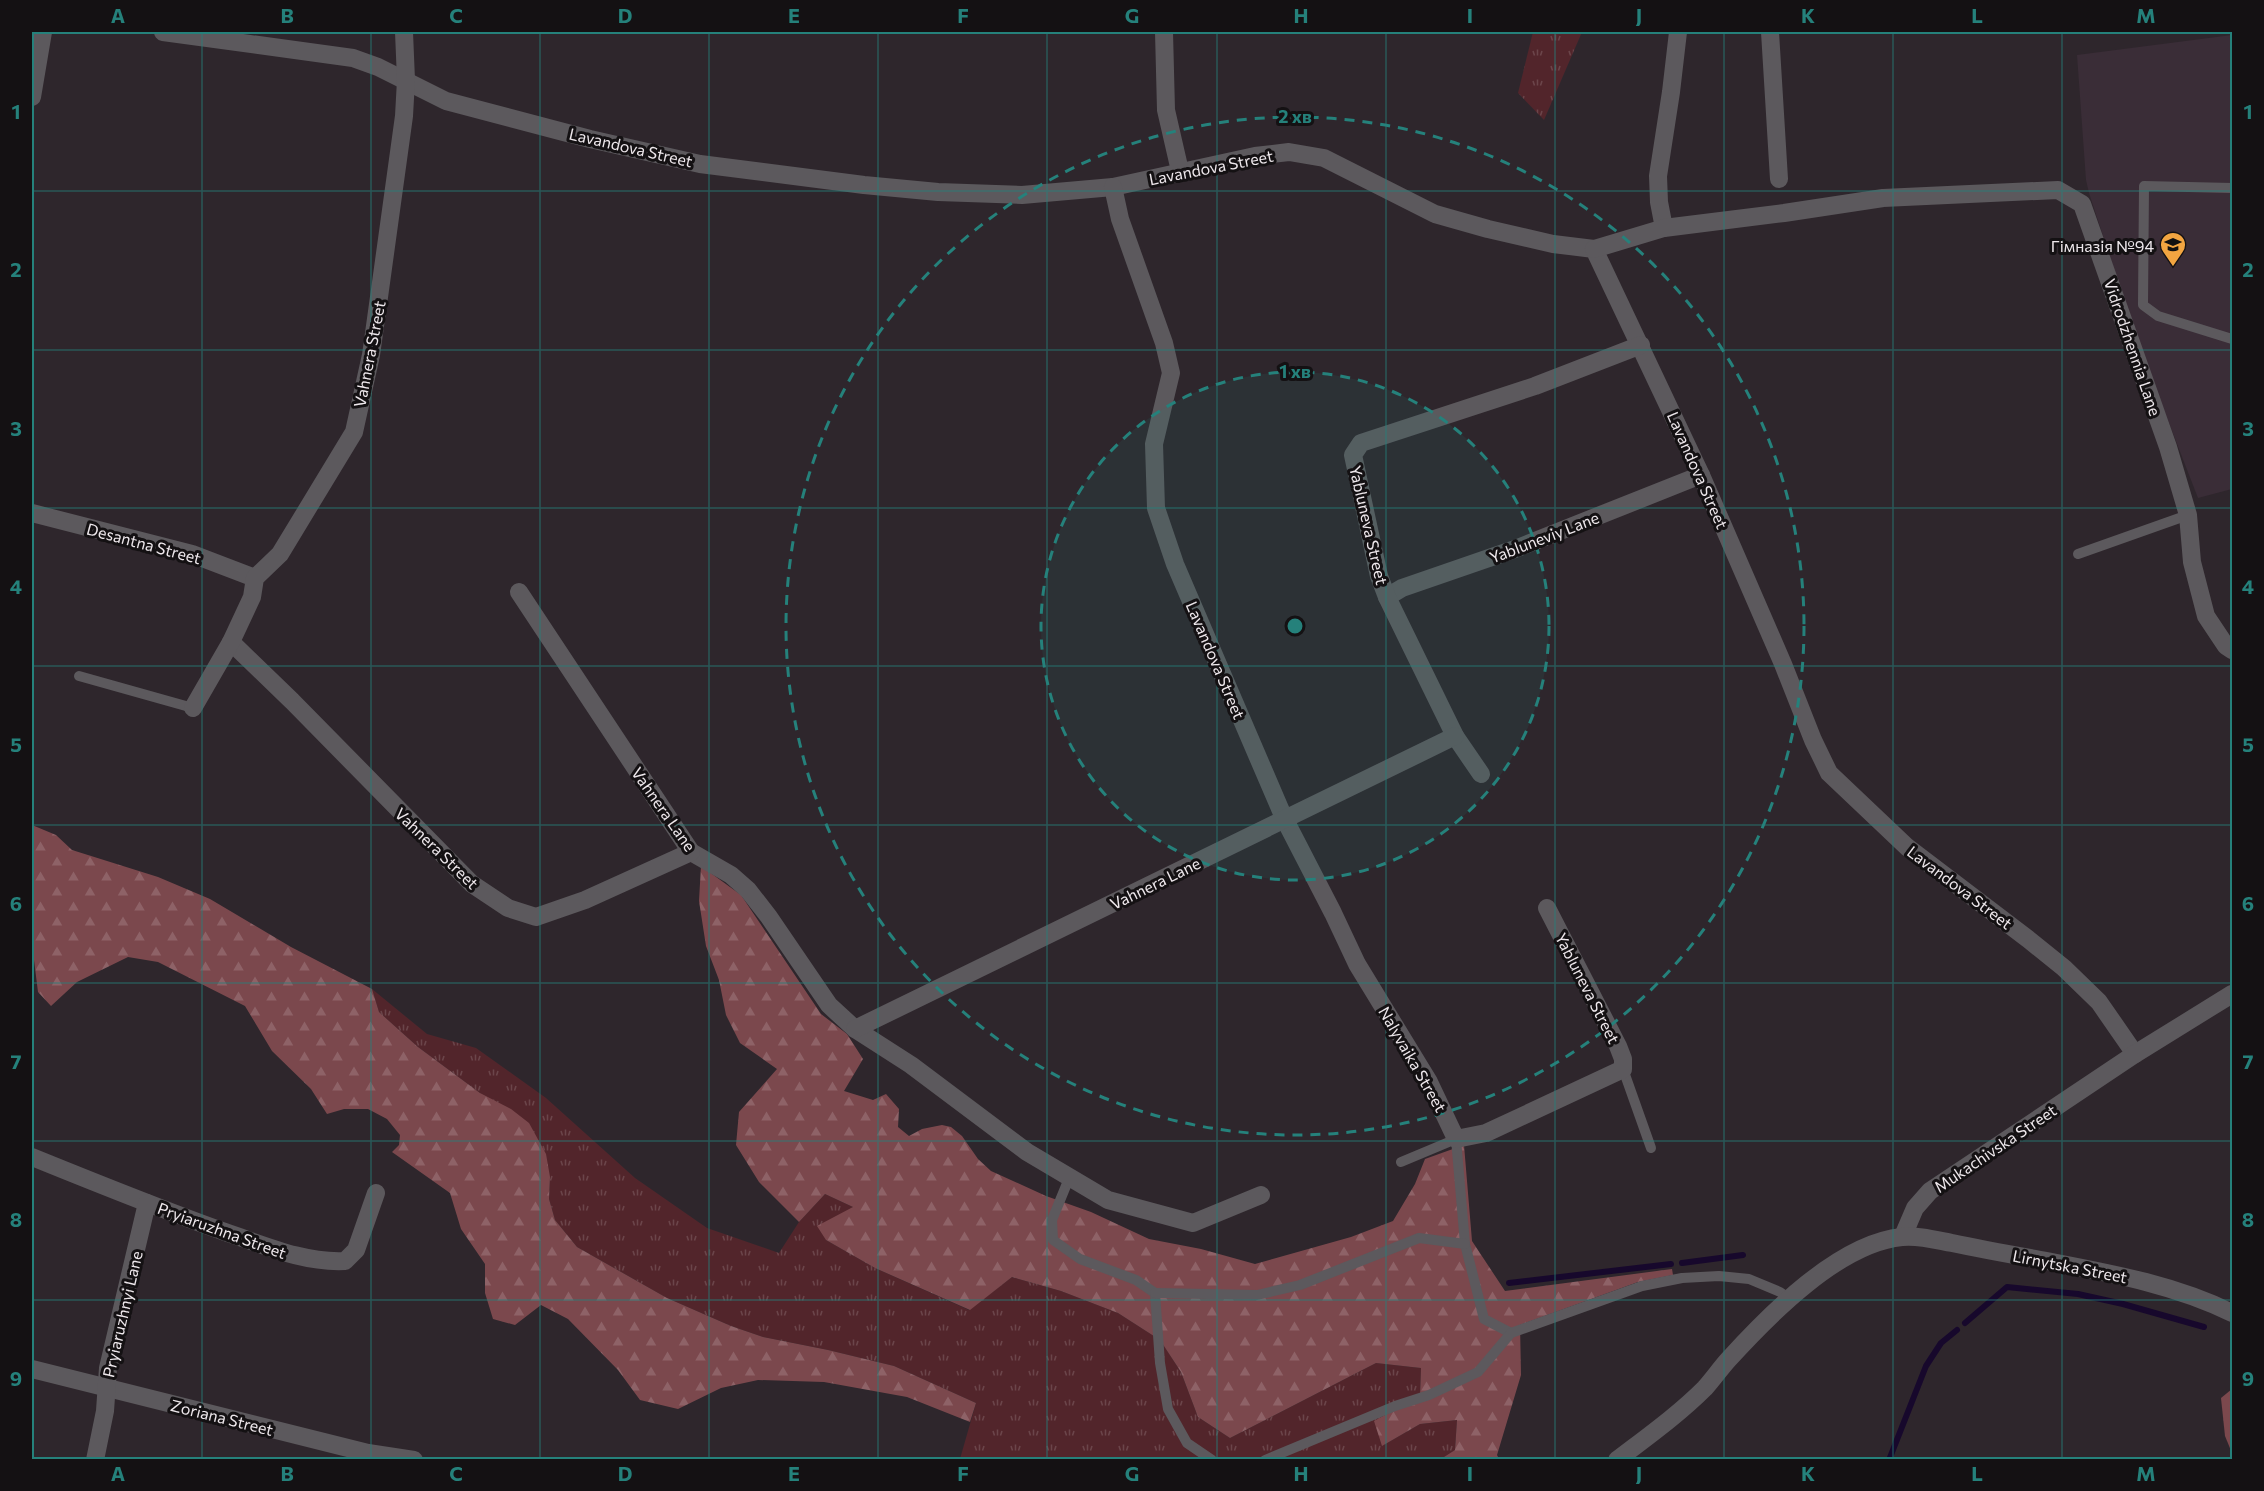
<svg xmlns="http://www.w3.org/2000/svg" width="2264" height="1491" font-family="Commissioner,sans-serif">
	<defs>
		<pattern id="grass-tufts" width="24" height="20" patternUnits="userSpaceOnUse" patternTransform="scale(1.5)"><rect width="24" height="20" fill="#52252b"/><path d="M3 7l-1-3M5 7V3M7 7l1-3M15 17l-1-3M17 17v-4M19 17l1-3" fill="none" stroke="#6b454a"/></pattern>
		<pattern id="forest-firs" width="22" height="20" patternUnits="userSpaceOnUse" patternTransform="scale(1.5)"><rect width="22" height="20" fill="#7b484d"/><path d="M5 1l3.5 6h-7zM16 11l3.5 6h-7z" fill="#8e6267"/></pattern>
	</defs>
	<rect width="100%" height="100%" fill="#2e262c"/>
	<path fill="#3a2d37" d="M2232,35v454l-34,9 -60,-155 -49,-150 -3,-13 -9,-125z"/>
	<g fill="url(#grass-tufts)">
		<path d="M1533,32h49l-38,88 -26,-27z"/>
		<path d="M372,989l55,45 49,14 70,50 89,80 72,50 72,25 20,-31 26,-28 28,13 -27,33 49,28 94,42 43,-33 49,14 57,22 42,27 21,32 17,45 32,21 146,-75 45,5 -1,28 -38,50 38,-22 37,-4 -2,30 -14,10 -481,-1 16,-56 -82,-37 -66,-16 -65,-13 -32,-11 -64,-28 -90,-51 -22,-27 -6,-21 1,-22 -70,-84 -62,-46 -39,-35z"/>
	</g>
	<g fill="url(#forest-firs)">
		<path d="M32,825l24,10 16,15 86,27 52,22 81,48 81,42 7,23 39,35 62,46 31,16 18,14 17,31 4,23 -1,22 6,21 22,27 90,51 64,28 32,11 65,13 66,16 82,37 -6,19 -63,-25 -83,-15 -66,-2 -37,8 -43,21 -38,-9 -22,-30 -50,-51 -27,-14 -26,20 -22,-6 -8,-26v-29l-24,-35 -11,-36 -58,-41 7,-7 1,-10 -13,-16 -19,-10h-24l-17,5 -16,-25 -39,-38 -27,-45 -87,-44 -30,-5 -51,25 -26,24 -13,-14 -5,-40 -1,-2z"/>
		<path d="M701,866l40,29 80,119 26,20 16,25 -19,32 29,9 13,-6 13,15 -1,18 11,9 13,-7 20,-4 9,2 11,9 16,23 13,12 55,25 45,16 58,27 52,10 54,15 96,-27 42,-16 22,-37 10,-25 39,-14 8,96 33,50 167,-22 1,6 -35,7 -118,43 1,50 -24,80 2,4h-58l14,-9 2,-30 -37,4 -38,22 -8,-25 46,-25 1,-28 -45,-5 -146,75 -32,-21 -17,-45 -21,-32 -42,-27 -57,-22 -49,-14 -42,33 -95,-42 -49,-28 -9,-14 36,-19 -28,-13 -26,28 -40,-40 -23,-37 3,-33 38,-43 -37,-26 -14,-28 -7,-35 -13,-34 -7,-45z"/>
		<path d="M2232,1389v64l-7,-17 -4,-38z"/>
	</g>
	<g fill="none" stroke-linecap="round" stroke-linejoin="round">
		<g stroke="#17082c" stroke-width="6">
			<path d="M1682,1263l61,-8"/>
			<path d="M1509,1283l162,-19"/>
			<path d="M1965,1323l42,-36 71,7 45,10 81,23"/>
			<path d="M1889,1460l37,-94 15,-23 16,-13"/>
		</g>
		<g stroke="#5c595d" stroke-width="10">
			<path d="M2232,188l-88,-2 -1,119 15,11 74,23"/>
			<path d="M2078,554l110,-39"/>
			<path d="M79,676l114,32"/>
			<path d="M1623,1069l28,79"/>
			<path d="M1401,1162l55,-23 9,105 19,75 27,14"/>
			<path d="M1070,1176l-18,44 1,20 27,19 56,21 19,13 5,70 8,46 19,34 25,17"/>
			<path d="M1155,1293l102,2 43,-10 119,-47 46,6"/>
			<path d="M1265,1460l130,-54 34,-11 49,-23 33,-39 131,-47 40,-8 37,-2 30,3 31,13 10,7"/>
		</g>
		<g stroke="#5c595d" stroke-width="18">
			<path d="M163,32l190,26 25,9 68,34 144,38 110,25 164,21 74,7 84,3 91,-8 142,-31 34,-4 35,6 111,56 53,15 65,15 41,5 107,226 82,189 30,76 16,33 78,74 121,92 36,29 35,34 36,52"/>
			<path d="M1164,32l2,78 14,61"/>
			<path d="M1770,32l9,147"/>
			<path d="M32,97l11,-65"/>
			<path d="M1113,187l7,32 44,124 7,30 -17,71 2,64 19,56 109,254 49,95 24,51 72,118 27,57 30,-6 137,-64v-10l-5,-13 -71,-138"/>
			<path d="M1664,228l-5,-26 -1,-26 13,-84 7,-60"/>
			<path d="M1594,249l70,-21 120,-15 99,-15 175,-8 24,14 86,243 20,68 4,47 14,54 20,30 6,4"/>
			<path d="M32,513l160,41 63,24"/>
			<path d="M519,592l172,260 40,23 17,15 21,27 60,88 26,24 56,36 116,87 81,48 85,23 68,-28"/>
			<path d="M1387,597l15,-9 113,-39 186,-74"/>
			<path d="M231,642l61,59 180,183 36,24 28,9 49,-17 106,-48"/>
			<path d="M193,708l38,-66 21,-45 3,-19 25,-24 74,-122 17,-77 33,-239 2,-36 -2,-48"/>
			<path d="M1481,774l-26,-38 -68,-139 -8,-21 -26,-121 8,-12 174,-57 106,-41"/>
			<path d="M855,1029l600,-293"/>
			<path d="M32,1157c64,26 128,52 193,75 39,13 78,31 120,29l11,-11 20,-57"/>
			<path d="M1903,1236l12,-28 15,-17 205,-137 97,-60"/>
			<path d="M32,1369l336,84 46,7"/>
			<path d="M95,1460l10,-49 3,-43 39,-165"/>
		</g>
		<path stroke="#5c595d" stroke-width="18" d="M1617,1460c30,-23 61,-45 88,-72 8,-9 15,-19 23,-28 41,-45 111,-117 174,-123 16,-2 34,3 50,6 28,6 56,11 84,16 67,13 135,24 196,54"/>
	</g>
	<path fill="none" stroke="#25817b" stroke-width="1.5" stroke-opacity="0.55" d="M202,32v1428M371,32v1428M540,32v1428M709,32v1428M878,32v1428M1047,32v1428M1217,32v1428M1386,32v1428M1555,32v1428M1724,32v1428M1893,32v1428M2062,32v1428M32,191h2200M32,350h2200M32,508h2200M32,666h2200M32,825h2200M32,983h2200M32,1141h2200M32,1300h2200"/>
	<circle cx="1295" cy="626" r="254" fill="#25817b" fill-opacity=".12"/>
	<g fill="none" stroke="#25817b" stroke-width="3" stroke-dasharray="10 8">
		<circle cx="1295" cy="626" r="254"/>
		<circle cx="1295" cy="626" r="509"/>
	</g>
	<defs>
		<symbol id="school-pin" viewBox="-11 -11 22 30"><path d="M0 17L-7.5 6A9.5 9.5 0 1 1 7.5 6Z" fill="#f2a541" stroke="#141113"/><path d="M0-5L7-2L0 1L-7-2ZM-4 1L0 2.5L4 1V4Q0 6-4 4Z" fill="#111"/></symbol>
	</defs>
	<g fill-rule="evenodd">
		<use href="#school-pin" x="2158" y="230" width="30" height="40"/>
	</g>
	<g text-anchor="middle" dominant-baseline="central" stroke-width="6" stroke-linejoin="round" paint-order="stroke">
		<g font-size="16" fill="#eee8ec" stroke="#141113">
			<text transform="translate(631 147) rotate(13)">Lavandova Street</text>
			<text transform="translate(1211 167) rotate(-11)">Lavandova Street</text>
			<text transform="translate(2133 347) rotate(71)">Vidrodzhennia Lane</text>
			<text transform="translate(369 354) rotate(-79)">Vahnera Street</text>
			<text transform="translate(1698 470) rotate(66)">Lavandova Street</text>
			<text transform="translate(1369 525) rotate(77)">Yabluneva Street</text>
			<text transform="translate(1544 537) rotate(-21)">Yabluneviy Lane</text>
			<text transform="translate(144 543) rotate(15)">Desantna Street</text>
			<text transform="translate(1216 660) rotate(67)">Lavandova Street</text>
			<text transform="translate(664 809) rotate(55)">Vahnera Lane</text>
			<text transform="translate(437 848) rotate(44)">Vahnera Street</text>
			<text transform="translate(1155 883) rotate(-26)">Vahnera Lane</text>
			<text transform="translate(1960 887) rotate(37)">Lavandova Street</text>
			<text transform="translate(1588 988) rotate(63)">Yabluneva Street</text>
			<text transform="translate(1413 1059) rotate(60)">Nalyvaika Street</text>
			<text transform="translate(1995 1148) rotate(-34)">Mukachivska Street</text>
			<text transform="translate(222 1230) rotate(20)">Pryiaruzhna Street</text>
			<text transform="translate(2070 1266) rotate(11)">Lirnytska Street</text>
			<text transform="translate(122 1314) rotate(-77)">Pryiaruzhnyi Lane</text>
			<text transform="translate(222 1417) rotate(14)">Zoriana Street</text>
		</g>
		<g font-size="16" fill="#eee8ec" stroke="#141113" text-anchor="end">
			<text x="2154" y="245">Гімназія №94</text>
		</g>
	</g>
	<circle cx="1295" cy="626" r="9" fill="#25817b" stroke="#141113" stroke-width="3"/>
	<g font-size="18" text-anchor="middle" font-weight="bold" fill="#25817b" stroke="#141113" stroke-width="6" stroke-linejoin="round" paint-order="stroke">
		<text x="1295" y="123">2 хв</text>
		<text x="1295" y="378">1 хв</text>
	</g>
	<rect width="2264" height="1491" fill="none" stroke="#141113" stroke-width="66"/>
	<rect x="33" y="33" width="2198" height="1425" fill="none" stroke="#25817b" stroke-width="2"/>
	<g font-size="20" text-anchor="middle" font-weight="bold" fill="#25817b">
		<text x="118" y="23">A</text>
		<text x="287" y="23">B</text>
		<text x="456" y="23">C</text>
		<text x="625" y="23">D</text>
		<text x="794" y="23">E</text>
		<text x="963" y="23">F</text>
		<text x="1132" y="23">G</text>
		<text x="1301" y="23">H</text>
		<text x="1470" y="23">I</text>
		<text x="1639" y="23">J</text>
		<text x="1808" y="23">K</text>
		<text x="1977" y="23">L</text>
		<text x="2146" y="23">M</text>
		<text x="16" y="119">1</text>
		<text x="2248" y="119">1</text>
		<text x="16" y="277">2</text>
		<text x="2248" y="277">2</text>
		<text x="16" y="436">3</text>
		<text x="2248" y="436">3</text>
		<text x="16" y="594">4</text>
		<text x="2248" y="594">4</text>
		<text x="16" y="752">5</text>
		<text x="2248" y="752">5</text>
		<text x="16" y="911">6</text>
		<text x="2248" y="911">6</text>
		<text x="16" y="1069">7</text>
		<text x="2248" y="1069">7</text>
		<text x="16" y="1227">8</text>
		<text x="2248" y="1227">8</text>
		<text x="16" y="1386">9</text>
		<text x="2248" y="1386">9</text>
		<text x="118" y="1481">A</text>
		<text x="287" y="1481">B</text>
		<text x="456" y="1481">C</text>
		<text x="625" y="1481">D</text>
		<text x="794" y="1481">E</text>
		<text x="963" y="1481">F</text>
		<text x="1132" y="1481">G</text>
		<text x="1301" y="1481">H</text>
		<text x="1470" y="1481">I</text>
		<text x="1639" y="1481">J</text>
		<text x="1808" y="1481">K</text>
		<text x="1977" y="1481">L</text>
		<text x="2146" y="1481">M</text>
	</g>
</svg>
